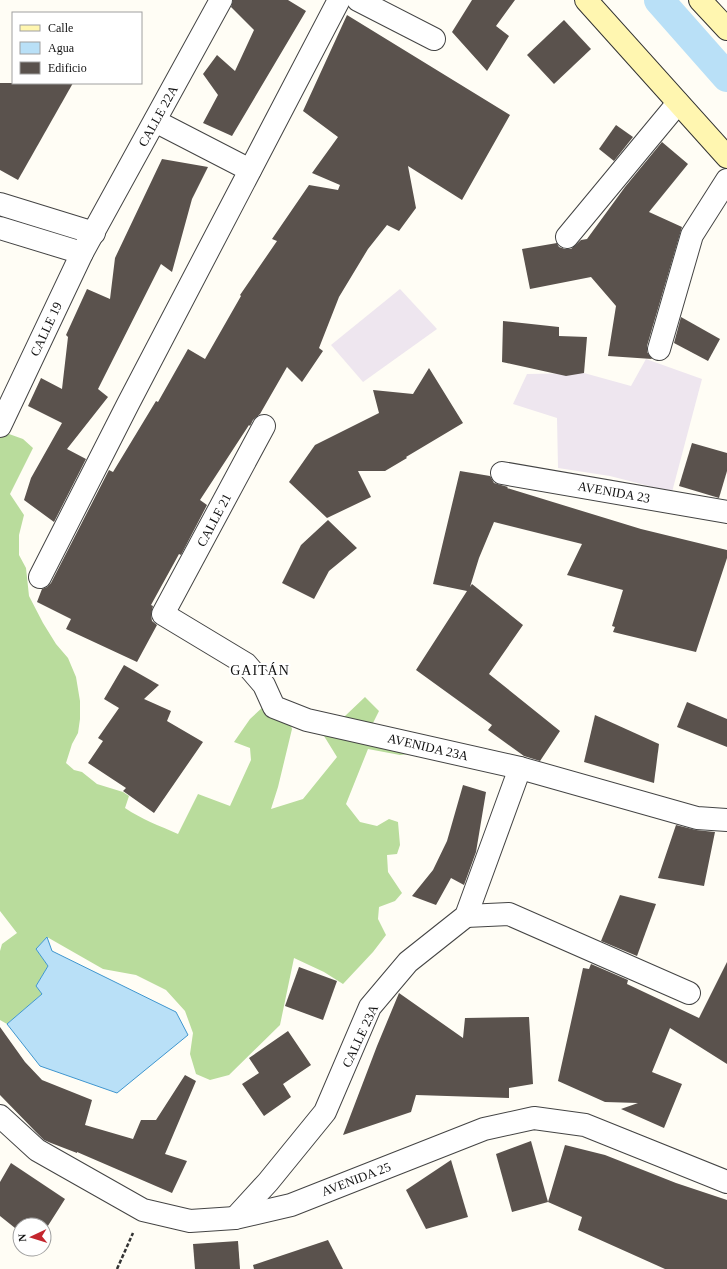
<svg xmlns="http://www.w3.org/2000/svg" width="727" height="1269" font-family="Georgia,serif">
	<rect width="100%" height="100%" fill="#fffdf5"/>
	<g fill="#eee6ef">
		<path d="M400,289l37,40 -74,53 -32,-37z"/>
		<path d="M646,359l56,20 -30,113 -62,-16 -52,-8 -1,-50 -44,-14 14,-30 57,-1 47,13z"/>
	</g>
	<path fill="#b9dc9c" d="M9,434l14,5 10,9 -23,46 14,21 -5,20v20l7,13 3,28 14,27 13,21 12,14 8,19 4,24v18l-2,14 -6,11 -6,19 8,7 8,2 15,12 26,8 6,4 -4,12c16,11 35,18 53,26l20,-40 32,12 21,-46 -1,-12 -16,-6 16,-23 15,-14 23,10 4,14 -14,58 -7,22 32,-10 34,-42 -13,-21 41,-39 14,14 -9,18 40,25 -10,1 -32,-6 -22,55 14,18 17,4 12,-7 9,3 2,23 -3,9 -10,1 1,17 14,21 -7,8 -16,6 -1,12 8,16 -13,17 -30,32 -19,-12 -30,-14 -14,67 -51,50 -19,5 -14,-6 -6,-20 3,-21 -8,-22 -19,-21 -30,-15 -33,-6 -56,-32 -11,12 12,17 -12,20 6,8 -35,30 -7,-4v-69l2,-7 15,-11 -17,-22v-473z"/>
	<path fill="#b9e0f7" stroke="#3f96cf" d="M47,937l5,14 124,61 12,23 -71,58 -77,-27 -33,-42 35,-30 -6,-8 12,-20 -12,-17z"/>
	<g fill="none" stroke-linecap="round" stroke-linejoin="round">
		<path stroke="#b9e0f7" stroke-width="30" d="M659,0l68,77"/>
	</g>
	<g fill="#5a524d">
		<path d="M233,0h55l18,11 -74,125 -29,-13 15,-28 -15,-21 14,-19 18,16 19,-41 -23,-23z"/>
		<path d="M472,0h43l-19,26 13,10 -22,35 -35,-39z"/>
		<path d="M347,15l163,100 -48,85 -54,-34 8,42 -17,23 -12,-6 -19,24 -29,48 -20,51 4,3 -21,31 -15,-15 -27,47 -7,6 -3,6 -1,-1 -49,75 7,5 -26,50 -2,-1 -28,51 2,1 -2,9 1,6 5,4 -20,37 -71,-33 5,-10 -34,-17 5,-13 5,-2 4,-4 58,-113 4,2 43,-71 2,1 30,-53 17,10 36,-63 -1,-1 37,-54 -5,-2 37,-54 29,5 2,-5 -28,-12 26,-36 -35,-26z"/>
		<path d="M564,20l27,29 -37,35 -27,-29z"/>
		<path d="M0,83h73l-55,97 -18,-10z"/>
		<path d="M616,125l17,12 -19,24 -15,-12z"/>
		<path d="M662,142l26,22 -39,48 33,15 -35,119v6l5,7 -44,-3 8,-50 -25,-29 -61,12 -8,-40 35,-6 2,4 6,2h6l10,-9 6,-1 38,-52z"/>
		<path d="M162,159l46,8 -16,32 -20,73 -11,-8 -63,125 10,8 -41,52 19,10 -32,63 -30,-22 7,-22 31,-55 -34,-17 13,-28 21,11 6,-52 -2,-2 21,-46 23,10 5,-41z"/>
		<path d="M681,317l39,22 -12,22 -34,-18z"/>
		<path d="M503,321l56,6v9l28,1 -3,36 -18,3 -64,-14z"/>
		<path d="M429,368l34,55 -57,34 1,1 -22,13h-27l13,26 -44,21 -38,-36 26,-37 64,-32 -6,-23 40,4z"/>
		<path d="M692,443l35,10v18l-8,27 -40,-12z"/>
		<path d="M460,471l30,5 4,7 14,4 -1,1 134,41 86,21v8l-31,94 -83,-20 2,-5 -3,-1 11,-36 -56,-15 15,-31 -88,-22 -15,36 -9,29 2,-3 51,41 -34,49 71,57 -20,30 -16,-5 -36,-26 4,-5 -76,-55 51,-79 -34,-7z"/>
		<path d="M328,520l29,28 -28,23 -15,28 -32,-16 19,-38z"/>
		<path d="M124,665l35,20 -15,14 27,12 -4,10 36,21 -49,71 -31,-22 3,-3 -38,-25 15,-22 -5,-3 21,-30 -15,-9z"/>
		<path d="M687,702l40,17v28l-50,-20z"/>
		<path d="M595,715l64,29 -5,39 -70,-21z"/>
		<path d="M463,785l23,7 -10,60 -12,33 -13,-7 -15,27 -24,-9 21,-26 14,-29z"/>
		<path d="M676,825l20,5 19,2 -11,54 -46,-8z"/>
		<path d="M620,895l36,9 -19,52 -36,-15z"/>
		<path d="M727,962v102l-57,-36 -18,44 30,12 -18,44 -43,-19 17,-6 -33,-1 -47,-21 25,-113 6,1 2,-5 37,16 -1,4 72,34z"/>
		<path d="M299,967l38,14 -14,39 -38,-14z"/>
		<path d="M399,993l64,45 2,-20 64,-1 4,67 -24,4v10l-93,-3 -5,17 -68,23 34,-89z"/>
		<path d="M0,1027l25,35 17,18 50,20 -7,25 48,14 8,-19h15l29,-45 11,6 -31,73 22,7 -15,32 -95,-41v1l-26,-10 -7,-3 -10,-10 -34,-35z"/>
		<path d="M288,1031l23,34 -28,19 8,13 -27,19 -22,-32 17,-11 -10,-15z"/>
		<path d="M531,1141l17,61 -36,10 -16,-58z"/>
		<path d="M565,1145l40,10 71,28 51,17v69h-62l-87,-39 4,-13 -34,-15z"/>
		<path d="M451,1160l17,57 -42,12 -20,-39z"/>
		<path d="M11,1163l54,36 -21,33v-7h-24v7l-20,-16v-34z"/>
		<path d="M328,1240l15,29h-89l-1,-4z"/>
		<path d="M238,1241l2,28h-45l-2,-25z"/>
	</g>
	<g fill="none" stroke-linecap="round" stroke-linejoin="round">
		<defs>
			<g id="minor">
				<path d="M358,0l76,39"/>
				<path d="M155,121l95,49"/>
				<path d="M0,204l94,29"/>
				<path d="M0,228l82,25"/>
				<path d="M567,237l111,-134"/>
				<path d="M659,349l33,-114 35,-55"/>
				<path d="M0,426l82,-173 139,-253"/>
				<path d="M264,426l-101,188 83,50 18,21 10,22 33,13 213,48 177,50 30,2"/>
				<path d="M502,473l225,39"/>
				<path d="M40,577l88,-173 211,-404"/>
				<path d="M466,916l43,-2 180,79"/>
				<path d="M0,1116l37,34 106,60 47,11 45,-3 56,-13 193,-76 50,-11 51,7 142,57"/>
				<path d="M235,1218l33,-36 57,-70 45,-105 38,-45 58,-46 54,-148"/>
			</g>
			<g id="secondary">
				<path d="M586,0l141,157"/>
				<path d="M700,0l27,29"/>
			</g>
		</defs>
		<use href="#minor" stroke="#444" stroke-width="24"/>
		<use href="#secondary" stroke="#333" stroke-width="24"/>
		<path stroke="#333" stroke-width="2.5" stroke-dasharray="4 2" stroke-linecap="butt" d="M117,1269l16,-36"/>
		<use href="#minor" stroke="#fff" stroke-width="22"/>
		<use href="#secondary" stroke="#fff6b0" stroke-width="22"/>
	</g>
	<g text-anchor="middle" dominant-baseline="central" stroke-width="4" stroke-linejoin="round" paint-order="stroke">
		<g font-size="13" fill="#111" stroke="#fff">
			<text transform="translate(158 116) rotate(-61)">CALLE 22A</text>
			<text transform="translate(46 329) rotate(-65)">CALLE 19</text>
			<text transform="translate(614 492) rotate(10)">AVENIDA 23</text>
			<text transform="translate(214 520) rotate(-62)">CALLE 21</text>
			<text transform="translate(428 747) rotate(13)">AVENIDA 23A</text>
			<text transform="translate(360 1036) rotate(-65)">CALLE 23A</text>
			<text transform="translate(356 1179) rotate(-21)">AVENIDA 25</text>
		</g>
		<g font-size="14" letter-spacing="1" fill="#111" stroke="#fff">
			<text x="260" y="670">GAITÁN</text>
		</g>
	</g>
	<rect x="12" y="12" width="130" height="72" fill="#ffffff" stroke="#a0a0a0"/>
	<rect x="20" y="25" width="20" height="6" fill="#fff6b0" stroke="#a0a0a0"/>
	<text x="48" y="32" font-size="12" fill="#111111">Calle</text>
	<rect x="20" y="42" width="20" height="12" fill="#b9e0f7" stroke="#a0a0a0"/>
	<text x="48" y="52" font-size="12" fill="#111111">Agua</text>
	<rect x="20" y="62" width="20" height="12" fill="#5a524d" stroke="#a0a0a0"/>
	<text x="48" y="72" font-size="12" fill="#111111">Edificio</text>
	<g transform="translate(32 1237) rotate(266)"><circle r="19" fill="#ffffff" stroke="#a0a0a0"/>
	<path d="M0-3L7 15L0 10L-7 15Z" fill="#c4262e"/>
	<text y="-6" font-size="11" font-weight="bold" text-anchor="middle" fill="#111111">N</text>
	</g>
</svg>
